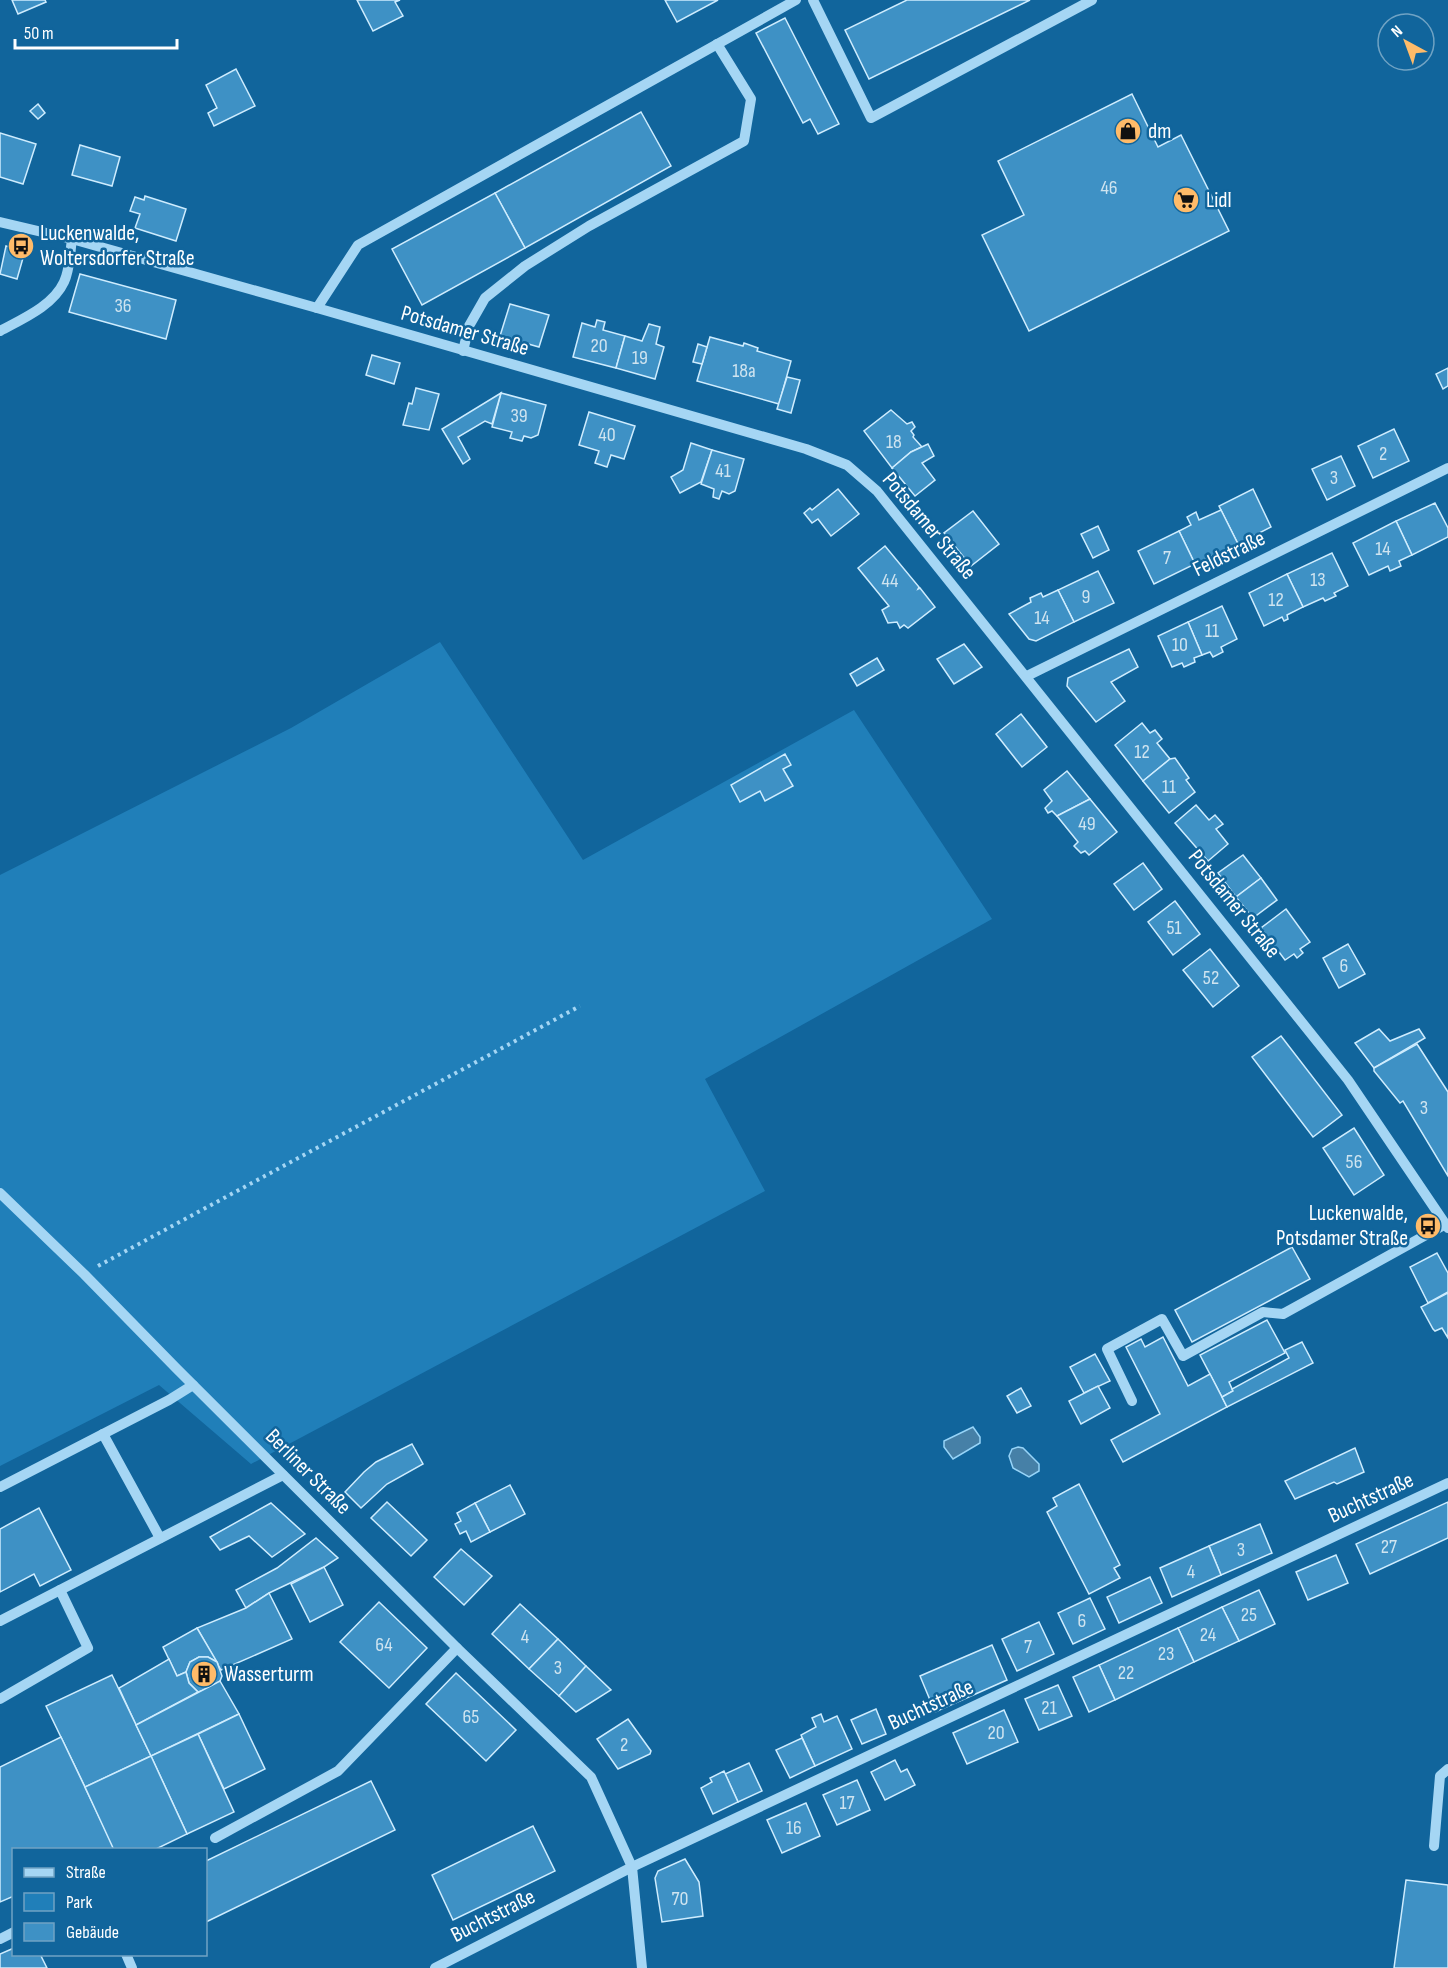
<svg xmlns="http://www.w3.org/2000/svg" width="1448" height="1968" font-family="'Sofia Sans Condensed',sans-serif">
	<rect width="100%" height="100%" fill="#11659c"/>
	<path fill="#207fb9" d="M440,642l143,218 271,-150 138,209 -287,160 60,112 -514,273 -92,-79 -159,81v-591l291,-147z"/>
	<g fill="#4680a7" stroke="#97d4f8" stroke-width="1.5">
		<path d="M973,1427l7,10v6l-27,16 -9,-12v-6z"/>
		<path d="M1018,1447l5,1 16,16v7l-10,6 -16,-9 -4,-12 3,-7z"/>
	</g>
	<g fill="#3e91c5" stroke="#ceecfe" stroke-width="1.5">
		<path d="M12,0h33l1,2 -28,12z"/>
		<path d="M357,0h43l-5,2 8,14 -30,15z"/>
		<path d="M665,0h53l-41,22z"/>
		<path d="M907,0h123l-161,79 -24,-49z"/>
		<path d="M785,18l54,106 -21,10 -8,-15 -7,4 -47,-90z"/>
		<path d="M236,69l19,37 -41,20 -6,-13 9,-5 -11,-23z"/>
		<path d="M1132,94l26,53 23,-12 48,96 -200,100 -47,-96 42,-20 -26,-54z"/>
		<path d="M38,104l7,9 -7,6 -8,-8z"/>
		<path d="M641,112l30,54 -146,82 -30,-55z"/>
		<path d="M0,133l36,11 -13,40 -23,-7z"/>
		<path d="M80,145l40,12 -8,29 -40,-11z"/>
		<path d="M495,193l30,55 -103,57 -30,-56z"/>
		<path d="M145,196l41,13 -10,32 -41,-13 5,-14 -10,-3 5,-14 9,3z"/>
		<path d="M6,246l19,5 -8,28 -17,-5z"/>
		<path d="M80,274l96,26 -10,39 -97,-27z"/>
		<path d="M510,304l39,11 -10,32 -39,-11z"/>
		<path d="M597,320l8,2 -2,8 22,6 -9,32 -43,-11 9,-34 13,4z"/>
		<path d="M649,324l11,3 -4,17 8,3 -9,32 -39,-11 9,-32 17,5z"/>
		<path d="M710,337l33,9 1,-3 14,5 -1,3 34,10 -12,43 -82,-23z"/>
		<path d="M698,344l9,3 -5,17 -9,-2z"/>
		<path d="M372,355l28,8 -6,21 -28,-9z"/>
		<path d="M1448,368v18l-5,3 -7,-15z"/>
		<path d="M787,377l13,3 -9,33 -14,-4z"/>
		<path d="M416,388l23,6 -10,36 -26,-5 6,-22 3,1z"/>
		<path d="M501,393l45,12 -8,30 -7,3 -7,-2 -2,5 -12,-3 2,-6 -20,-5z"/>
		<path d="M501,393l-9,31 -7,-3 -27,16 12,22 -7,5 -21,-35z"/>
		<path d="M891,410l16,14 5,-2 3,5 -4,4 3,4 -1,2 9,10 -11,5 -19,16 -28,-37z"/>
		<path d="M589,412l46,14 -11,33 -13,-4 -4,12 -12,-4 4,-12 -20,-6z"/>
		<path d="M1394,429l15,32 -36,17 -15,-32z"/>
		<path d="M691,443l21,7 -11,32 -21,11 -9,-16 12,-7z"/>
		<path d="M928,444l6,12 -12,7 13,17 -20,16 -23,-28 19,-16z"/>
		<path d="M712,450l32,9 -9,32 -6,3 -7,-3 -3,8 -6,-2 1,-8 -13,-5z"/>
		<path d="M1341,456l14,30 -28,14 -15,-31z"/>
		<path d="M838,489l21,25 -28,22 -13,-17 -6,4 -8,-10 6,-5 2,2z"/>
		<path d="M1253,489l18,38 -33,17 -19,-38z"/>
		<path d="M1435,503l13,25v9l-36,18 -16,-34z"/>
		<path d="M1221,510l17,34 -43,20 -16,-33 12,-6 -4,-8 9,-5 3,8z"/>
		<path d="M973,511l26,33 -28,22 -27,-33z"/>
		<path d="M1396,521l16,34 -13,6 2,5 -11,5 -2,-5 -19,9 -16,-32z"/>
		<path d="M1098,526l11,24 -16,8 -12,-24z"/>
		<path d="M1179,531l16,33 -41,20 -16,-33z"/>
		<path d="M885,546l34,41 -1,2 2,-1 15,19 -27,21 -4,-3 -4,3 -3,-6 -9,1 -6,-13 7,-4 -31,-38z"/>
		<path d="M1332,553l16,33 -14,7 2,3 -11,5 -2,-3 -20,9 -16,-33z"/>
		<path d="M1098,571l16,32 -40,19 -16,-32z"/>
		<path d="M1287,574l16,33 -16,8 1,4 -4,2 -2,-4 -18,9 -15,-33z"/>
		<path d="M1058,590l16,32 -38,19 -7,-2 -20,-25 22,-12 -1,-4 11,-5 2,4z"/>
		<path d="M1222,606l15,33 -16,8 2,5 -10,5 -3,-5 -8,3 -14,-33z"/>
		<path d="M1188,622l14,33 -8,3 1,4 -11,5 -2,-4 -10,4 -14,-31z"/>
		<path d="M964,644l18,23 -28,17 -17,-25z"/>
		<path d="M1129,649l9,18 -27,15 14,19 -29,21 -29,-36 1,-8z"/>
		<path d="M877,658l7,12 -27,16 -7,-12z"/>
		<path d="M1021,714l26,33 -25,20 -26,-33z"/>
		<path d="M1142,723l8,10 5,-3 7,9 -5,4 13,16 -27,22 -28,-36z"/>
		<path d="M785,754l6,11 -8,4 10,17 -28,15 -5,-10 -20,11 -9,-17z"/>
		<path d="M1175,758l14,20 -3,2 9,12 -26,21 -26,-32 27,-22z"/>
		<path d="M1067,771l23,28 -33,17 -5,-5 -4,2 -3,-5 7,-7 -8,-11z"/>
		<path d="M1090,799l27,33 -28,23 -4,-4 -4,2 -7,-7 4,-4 -21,-26z"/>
		<path d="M1196,805l13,15 6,-5 8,9 -7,5 12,15 -20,17 -33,-38z"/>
		<path d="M1243,855l18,23 -25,19 -18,-24z"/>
		<path d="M1143,863l19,26 -28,21 -20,-26z"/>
		<path d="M1261,878l16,22 -24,18 -17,-21z"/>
		<path d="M1175,901l25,33 -27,21 -25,-33z"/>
		<path d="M1286,909l24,33 -10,7 3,4 -6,5 -3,-4 -9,6 -24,-32z"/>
		<path d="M1348,944l17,30 -26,14 -16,-30z"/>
		<path d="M1210,949l29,37 -26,21 -30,-37z"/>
		<path d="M1379,1029l11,12 29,-12 6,9 -51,30 -19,-25z"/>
		<path d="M1281,1036l61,79 -29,22 -61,-80z"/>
		<path d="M1417,1044l31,48v84l-45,-75 -3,2 -26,-32v-3z"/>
		<path d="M1354,1128l30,47 -30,20 -31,-47z"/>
		<path d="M1292,1247l18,32 -118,63 -17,-32z"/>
		<path d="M1437,1253l11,20v19l-20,11 -18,-36z"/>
		<path d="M1448,1293v45l-6,-10 -7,3 -2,-2 -12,-22z"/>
		<path d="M1267,1320l18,33 -56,29 4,9 -11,6 -22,-42z"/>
		<path d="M1163,1337l25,49 22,-12 17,33 -104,55 -12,-22 49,-26 -34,-67 15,-8 4,8z"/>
		<path d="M1302,1342l11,21 -86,44 -5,-10 11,-6 -1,-2 57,-31 -4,-8z"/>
		<path d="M1095,1354l15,27 -26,12 -14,-26z"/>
		<path d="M1098,1386l12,22 -29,16 -12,-23z"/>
		<path d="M1021,1388l10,18 -14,7 -10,-17z"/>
		<path d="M412,1444l11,20 -36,20 -26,24 -16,-16 19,-20 12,-10z"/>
		<path d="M1355,1448l9,24 -27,12 -3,-2 -39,17 -10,-18z"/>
		<path d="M1079,1484l41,81 -6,3 6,10 -31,16 -42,-82 10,-6 -4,-8z"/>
		<path d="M510,1485l15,29 -35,18 -15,-29z"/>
		<path d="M387,1502l40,38 -16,16 -40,-38z"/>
		<path d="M1448,1502v36l-78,36 -14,-30z"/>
		<path d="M271,1503l34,31 -33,23 -23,-21 -29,14 -10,-13z"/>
		<path d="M475,1503l15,29 -19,10 -5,-11 -6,3 -5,-10 6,-3 -4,-8z"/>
		<path d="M39,1508l32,62 -31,16 -6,-12 -34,18v-63z"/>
		<path d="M1260,1524l12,29 -51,22 -12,-29z"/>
		<path d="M316,1538l22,20 -14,9 -55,26 -23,15 -10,-18 41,-22z"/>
		<path d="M1209,1546l12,29 -49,22 -12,-29z"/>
		<path d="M461,1549l31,27 -28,29 -30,-28z"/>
		<path d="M1336,1555l12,28 -40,17 -12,-28z"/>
		<path d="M324,1567l19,38 -33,17 -19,-38z"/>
		<path d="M1150,1577l12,26 -43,20 -12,-26z"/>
		<path d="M1259,1590l16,34 -36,17 -17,-34z"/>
		<path d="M269,1593l23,46 -71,31 -24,-42 49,-20z"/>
		<path d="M1090,1598l15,31 -32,15 -15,-31z"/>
		<path d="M379,1602l48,46 -38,40 -49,-46z"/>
		<path d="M520,1604l38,35 -29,30 -37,-35z"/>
		<path d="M1222,1607l17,34 -45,21 -16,-34z"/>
		<path d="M1039,1622l15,32 -37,17 -15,-32z"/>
		<path d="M197,1628l20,34 -9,-5h-9l-9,5 -4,10 -9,4 -14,-29z"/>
		<path d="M1178,1628l16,34 -79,38 -16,-35z"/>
		<path d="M558,1639l28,27 -27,30 -30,-27z"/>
		<path d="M992,1645l15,35 -72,32 -15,-36z"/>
		<path d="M199,1657h9l9,5 5,14 -2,5 -10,7 -12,4 -9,-9 -3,-11 4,-10z"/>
		<path d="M169,1659l8,17 9,-4 3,11 9,9 -62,33 -17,-37z"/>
		<path d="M1099,1665l16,35 -26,12 -16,-35z"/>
		<path d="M586,1666l25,24 -35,22 -17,-16z"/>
		<path d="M456,1673l60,57 -30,31 -60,-57z"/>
		<path d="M112,1675l39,81 -66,31 -39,-81z"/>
		<path d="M220,1681l19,33 -88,42 -15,-31z"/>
		<path d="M1058,1685l14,31 -33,14 -14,-31z"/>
		<path d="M876,1709l10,25 -24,10 -11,-24z"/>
		<path d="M1004,1710l14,32 -51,22 -14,-31z"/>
		<path d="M239,1714l26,55 -41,20 -26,-55z"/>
		<path d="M821,1714l3,8 13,-6 15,33 -37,17 -14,-31 15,-8 -4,-9z"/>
		<path d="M628,1719l23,32 -1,3 -32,15 -21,-30z"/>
		<path d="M198,1734l36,78 -47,22 -36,-78z"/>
		<path d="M61,1737l53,111 -4,2h-96v46l-14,6v-135z"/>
		<path d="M802,1738l13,28 -25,12 -14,-28z"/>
		<path d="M151,1756l36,78 -33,16h-40l-29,-63z"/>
		<path d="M895,1760l6,12 6,-3 8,16 -30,15 -14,-28z"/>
		<path d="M749,1763l13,28 -24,11 -13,-28z"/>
		<path d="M724,1771l14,31 -25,12 -12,-26 11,-6 -2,-4z"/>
		<path d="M857,1780l13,30 -33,15 -14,-30z"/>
		<path d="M371,1781l24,49 -189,92v-61z"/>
		<path d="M806,1803l14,33 -38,17 -15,-33z"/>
		<path d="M533,1826l22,45 -102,49 -21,-45z"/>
		<path d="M685,1859l14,23 4,34 -41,6 -7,-44 3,-7z"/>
		<path d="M1406,1880l42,5v83h-54z"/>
		<path d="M14,1948v6h26l7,14h-47v-14z"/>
	</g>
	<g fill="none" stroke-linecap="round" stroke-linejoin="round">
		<path stroke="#a5d6f4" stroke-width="4" stroke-dasharray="3 4.5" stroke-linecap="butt" d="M98,1266l482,-260"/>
		<g stroke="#a5d6f4" stroke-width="10">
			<path d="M813,0l58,118 221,-118"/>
			<path d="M0,222l72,17 245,69 489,141 41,16 30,26 471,589 100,148"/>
			<path d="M317,308l41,-63 438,-245"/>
			<path d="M0,331c22,-12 53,-25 64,-49 6,-12 6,-30 8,-43"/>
			<path d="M463,351l6,-25 16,-28 40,-32 64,-40 155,-85 7,-42 -34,-55"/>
			<path d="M1027,676l421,-208"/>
			<path d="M0,1193l84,81 93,95 280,279 134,129 41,90 10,101"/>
			<path d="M1132,1401l-25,-52 55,-30 21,37 80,-44 20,2 163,-90"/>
			<path d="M103,1434l57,104"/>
			<path d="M0,1487l169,-87 24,-15"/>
			<path d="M0,1621l283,-146"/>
			<path d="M0,1699l88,-51 -28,-58"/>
			<path d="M215,1838l123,-67 119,-123"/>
			<path d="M1434,1846l6,-70 8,-7"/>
			<path d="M0,1939l14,-7"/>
			<path d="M126,1954l6,14"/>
			<path d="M435,1968l197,-101 816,-384"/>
		</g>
	</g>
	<defs>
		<symbol id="shop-disc" viewBox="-11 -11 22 22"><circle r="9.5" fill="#ffbb69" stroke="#11659c"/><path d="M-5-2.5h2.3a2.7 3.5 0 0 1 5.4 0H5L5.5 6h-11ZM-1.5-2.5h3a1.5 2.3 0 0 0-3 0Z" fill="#111"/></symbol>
		<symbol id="supermarket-disc" viewBox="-11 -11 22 22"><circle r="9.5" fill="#ffbb69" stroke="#11659c"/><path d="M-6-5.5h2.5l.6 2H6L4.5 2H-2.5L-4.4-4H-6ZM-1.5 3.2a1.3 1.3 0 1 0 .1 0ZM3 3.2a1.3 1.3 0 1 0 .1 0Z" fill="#111"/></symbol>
		<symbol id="bus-disc" viewBox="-11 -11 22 22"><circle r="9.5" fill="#ffbb69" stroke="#11659c"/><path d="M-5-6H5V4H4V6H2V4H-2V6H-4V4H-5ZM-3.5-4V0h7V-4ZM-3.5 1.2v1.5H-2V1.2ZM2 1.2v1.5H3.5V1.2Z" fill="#111"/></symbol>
		<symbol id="building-disc" viewBox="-11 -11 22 22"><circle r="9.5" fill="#ffbb69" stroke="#11659c"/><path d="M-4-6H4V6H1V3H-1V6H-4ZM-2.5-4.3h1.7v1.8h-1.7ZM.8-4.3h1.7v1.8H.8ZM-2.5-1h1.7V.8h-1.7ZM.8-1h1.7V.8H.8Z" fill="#111"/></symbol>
	</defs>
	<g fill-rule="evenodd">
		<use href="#shop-disc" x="1113" y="116" width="30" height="30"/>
		<use href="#supermarket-disc" x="1171" y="185" width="30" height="30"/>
		<use href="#bus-disc" x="6" y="231" width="30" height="30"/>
		<use href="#bus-disc" x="1413" y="1211" width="30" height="30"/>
		<use href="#building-disc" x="189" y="1659" width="30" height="30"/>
	</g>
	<g text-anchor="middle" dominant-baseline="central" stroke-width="5" stroke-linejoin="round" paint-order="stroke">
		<g font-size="20" fill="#cfe4f0">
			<text x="1109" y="188">46</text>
			<text x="123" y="306">36</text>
			<text x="599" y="346">20</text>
			<text x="640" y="358">19</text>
			<text x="744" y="371">18a</text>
			<text x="519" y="416">39</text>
			<text x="607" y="435">40</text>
			<text x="894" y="442">18</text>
			<text x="1383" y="454">2</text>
			<text x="723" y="471">41</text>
			<text x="1334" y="478">3</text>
			<text x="1383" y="549">14</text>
			<text x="1167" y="558">7</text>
			<text x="1318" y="580">13</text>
			<text x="890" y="581">44</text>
			<text x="1086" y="597">9</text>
			<text x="1276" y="600">12</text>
			<text x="1042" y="618">14</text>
			<text x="1212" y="631">11</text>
			<text x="1180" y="645">10</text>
			<text x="1142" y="752">12</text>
			<text x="1169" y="787">11</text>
			<text x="1087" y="824">49</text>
			<text x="1174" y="928">51</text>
			<text x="1344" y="966">6</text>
			<text x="1211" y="978">52</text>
			<text x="1424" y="1108">3</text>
			<text x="1354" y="1162">56</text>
			<text x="1389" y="1547">27</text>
			<text x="1241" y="1550">3</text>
			<text x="1191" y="1572">4</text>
			<text x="1249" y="1615">25</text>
			<text x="1082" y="1621">6</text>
			<text x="1208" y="1635">24</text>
			<text x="525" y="1637">4</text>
			<text x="384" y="1645">64</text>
			<text x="1028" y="1647">7</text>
			<text x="1166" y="1654">23</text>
			<text x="558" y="1668">3</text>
			<text x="1126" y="1673">22</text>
			<text x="1049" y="1708">21</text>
			<text x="471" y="1717">65</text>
			<text x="996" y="1733">20</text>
			<text x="624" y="1745">2</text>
			<text x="847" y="1803">17</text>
			<text x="794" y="1828">16</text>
			<text x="680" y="1899">70</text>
		</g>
		<g font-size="22" fill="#fff" stroke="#11659c" text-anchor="start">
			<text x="1148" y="131">dm</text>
			<text x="1206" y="200">Lidl</text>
			<text x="40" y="233">Luckenwalde,<tspan x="40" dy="25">Woltersdorfer Straße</tspan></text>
			<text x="1408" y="1213" text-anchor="end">Luckenwalde,<tspan x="1408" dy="25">Potsdamer Straße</tspan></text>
			<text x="224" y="1674">Wasserturm</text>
		</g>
		<g font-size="22" fill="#fff" stroke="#11659c">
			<text transform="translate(465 331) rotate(16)">Potsdamer Straße</text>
			<text transform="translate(929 526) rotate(50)">Potsdamer Straße</text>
			<text transform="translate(1229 554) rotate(-26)">Feldstraße</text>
			<text transform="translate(1234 904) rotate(51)">Potsdamer Straße</text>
			<text transform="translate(308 1472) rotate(45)">Berliner Straße</text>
			<text transform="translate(1371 1498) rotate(-25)">Buchtstraße</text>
			<text transform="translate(931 1705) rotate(-25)">Buchtstraße</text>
			<text transform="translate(493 1916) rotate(-27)">Buchtstraße</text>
		</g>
	</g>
	<rect x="12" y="1848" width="195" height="108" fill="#11659c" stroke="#70a3c4" stroke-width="1.5"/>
	<rect x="24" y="1868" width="30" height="9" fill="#a5d6f4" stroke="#70a3c4" stroke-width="1.5"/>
	<text x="66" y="1878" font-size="18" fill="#ffffff">Straße</text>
	<rect x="24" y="1893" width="30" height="18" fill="#207fb9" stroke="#70a3c4" stroke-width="1.5"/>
	<text x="66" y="1908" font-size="18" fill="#ffffff">Park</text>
	<rect x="24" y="1923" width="30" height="18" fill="#3e91c5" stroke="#70a3c4" stroke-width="1.5"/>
	<text x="66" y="1938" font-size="18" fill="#ffffff">Gebäude</text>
	<g transform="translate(1406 42) rotate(319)"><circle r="28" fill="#11659c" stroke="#70a3c4" stroke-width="1.5"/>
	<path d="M0-4.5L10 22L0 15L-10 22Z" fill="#ffbb69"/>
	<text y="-9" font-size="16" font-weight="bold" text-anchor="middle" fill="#ffffff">N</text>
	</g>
	<path d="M15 39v9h162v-9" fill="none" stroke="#ffffff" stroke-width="3"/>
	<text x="24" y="39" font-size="18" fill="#ffffff" stroke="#11659c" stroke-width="4.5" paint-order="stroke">50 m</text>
</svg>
